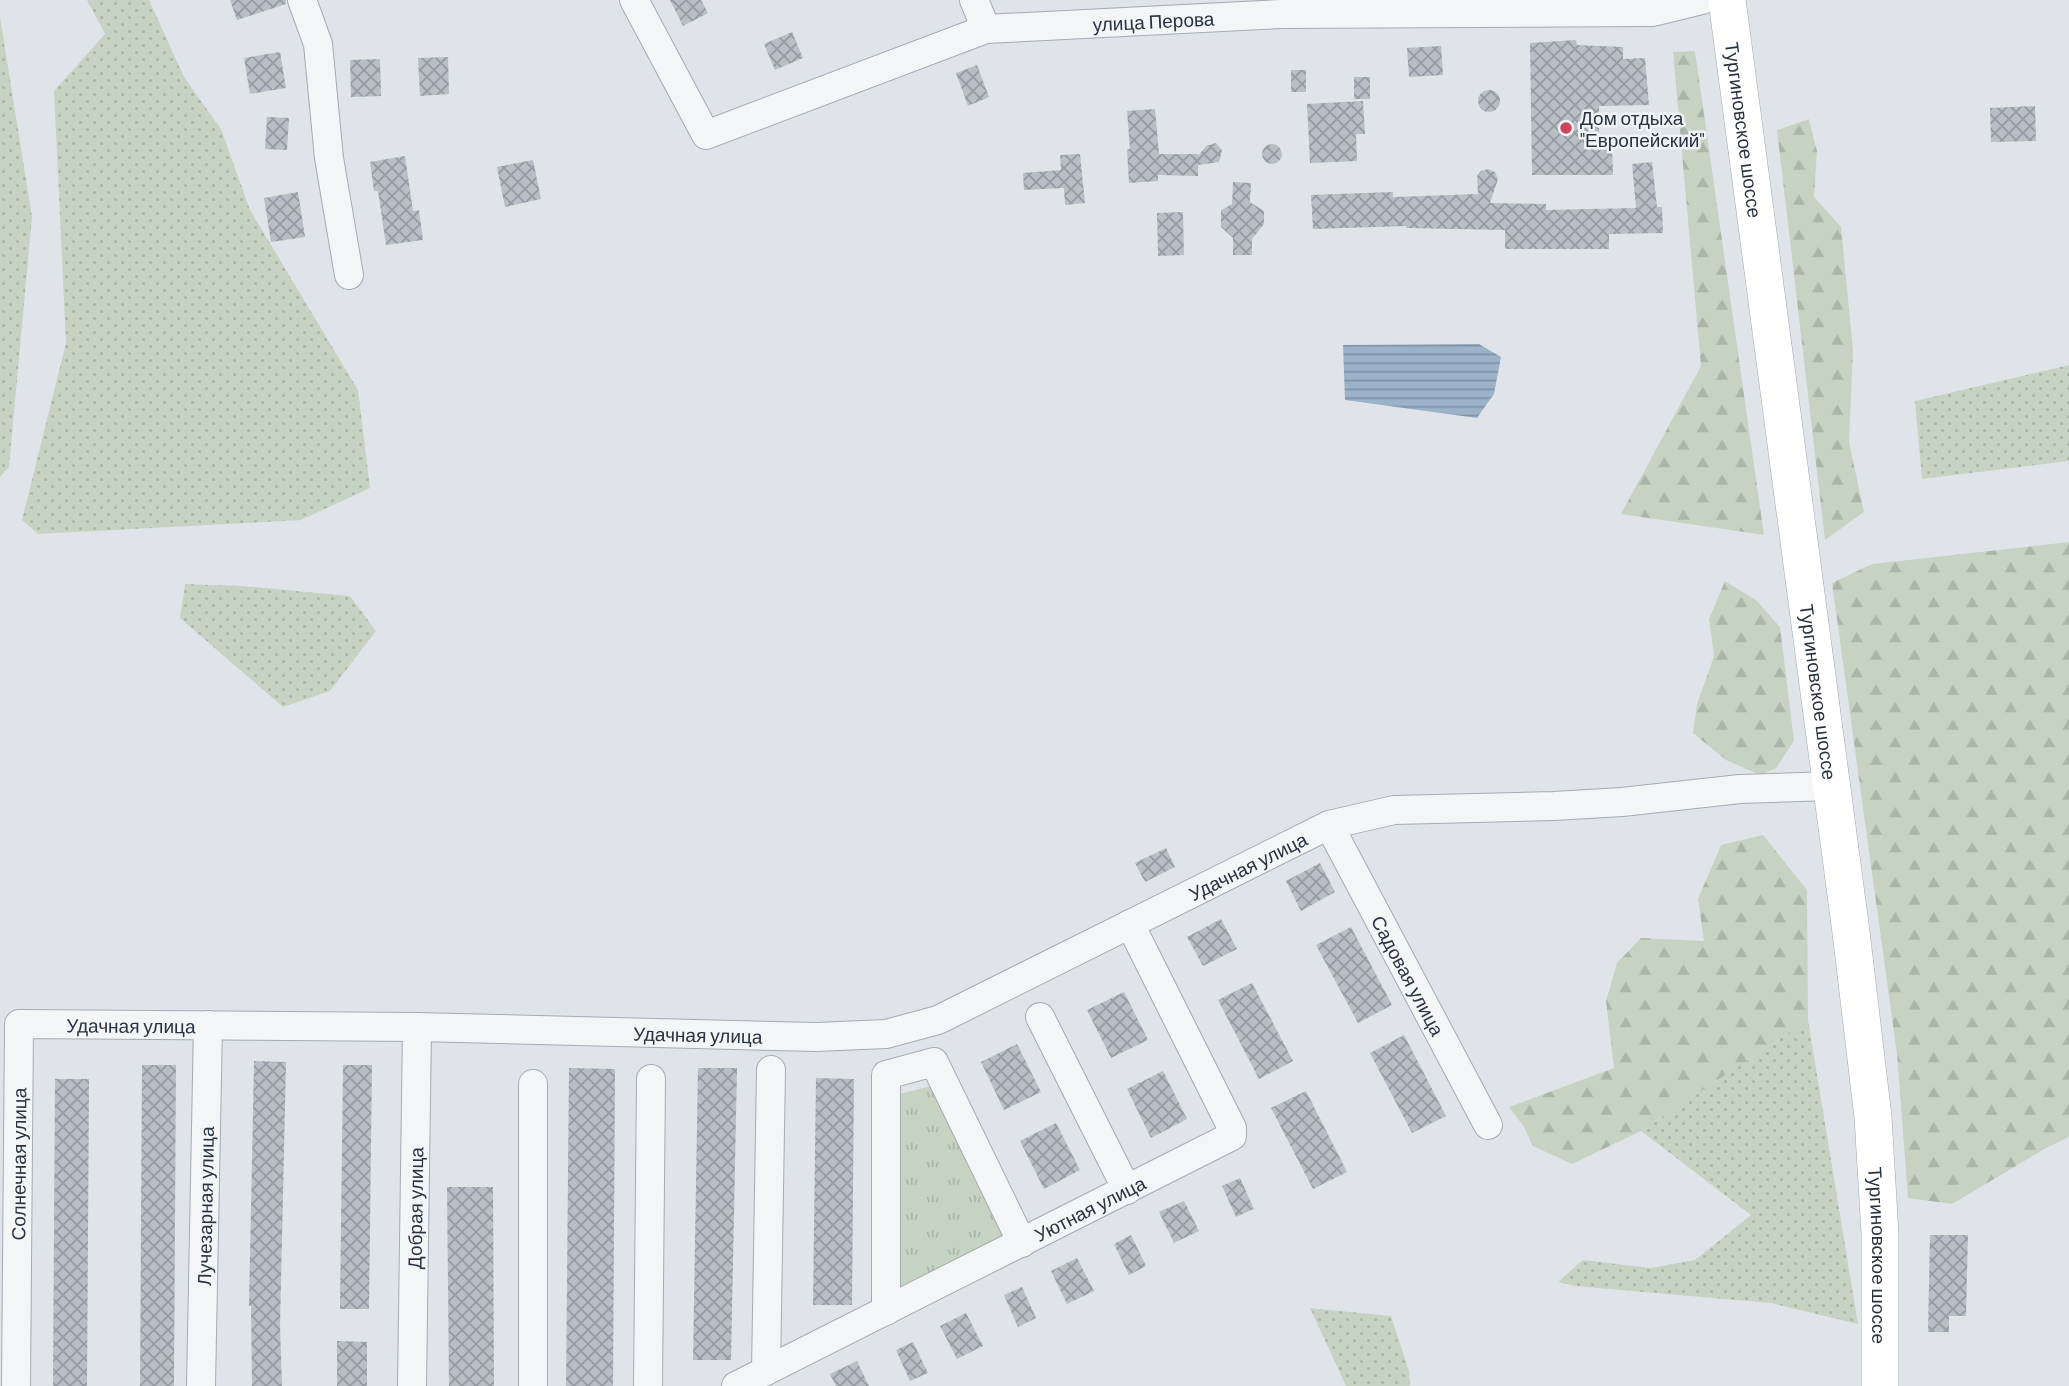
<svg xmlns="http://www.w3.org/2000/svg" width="2069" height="1386" font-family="Barlow,sans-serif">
	<defs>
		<pattern id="grass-dots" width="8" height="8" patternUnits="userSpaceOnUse" patternTransform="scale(1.75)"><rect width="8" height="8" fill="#c6d3c2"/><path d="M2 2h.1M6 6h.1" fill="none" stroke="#aab6a8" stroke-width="1.8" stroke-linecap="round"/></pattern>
		<pattern id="forest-firs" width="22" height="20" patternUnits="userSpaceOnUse" patternTransform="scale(1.75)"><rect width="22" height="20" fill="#c6d3c2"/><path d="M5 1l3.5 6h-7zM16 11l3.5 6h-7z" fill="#aab6a8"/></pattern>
		<pattern id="park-tufts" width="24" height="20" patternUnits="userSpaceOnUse" patternTransform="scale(1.75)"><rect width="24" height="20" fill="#c6d3c2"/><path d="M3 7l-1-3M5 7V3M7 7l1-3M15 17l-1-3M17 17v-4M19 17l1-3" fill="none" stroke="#aab6a8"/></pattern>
		<pattern id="water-rules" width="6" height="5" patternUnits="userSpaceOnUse" patternTransform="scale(1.75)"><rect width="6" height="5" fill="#9cb2c9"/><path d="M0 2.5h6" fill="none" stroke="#7f91a5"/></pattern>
		<pattern id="building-cross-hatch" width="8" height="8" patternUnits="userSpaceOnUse" patternTransform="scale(1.75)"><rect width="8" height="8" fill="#b8bdc6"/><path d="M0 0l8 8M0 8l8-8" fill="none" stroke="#969aa2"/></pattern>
	</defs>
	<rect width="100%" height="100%" fill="#e0e4e9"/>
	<g fill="url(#grass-dots)">
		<path d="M87,0h62l35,77 37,52 29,81 108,180 12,98 -69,32 -263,14 -16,-14 44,-177 -12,-252 51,-57z"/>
		<path d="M0,17l32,200 -23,250 -9,10z"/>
		<path d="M2069,365v96l-147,18 -7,-78z"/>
		<path d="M185,584l57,2 108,10 26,35 -46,60 -47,16 -103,-89z"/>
		<path d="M1808,1020l50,304 -87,-21 -196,-17 -17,-4 25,-22 68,8 44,-8 56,-45 -110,-84z"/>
		<path d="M1310,1308l81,8 18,55 1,15h-64z"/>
	</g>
	<g fill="url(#forest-firs)">
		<path d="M1695,51l69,484 -143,-21 80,-148 -28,-314z"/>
		<path d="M1809,119l8,32 -3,46 27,30 12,123 -4,92 15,70 -39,28 -48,-410z"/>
		<path d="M2069,542v595l-23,11 -94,56 -44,-6 -11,-144 -65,-471 40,-19z"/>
		<path d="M1725,581l32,20 23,26 14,114 -18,27 -16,7 -34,-15 -33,-27 4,-29 17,-48 -5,-37z"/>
		<path d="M1763,835l44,55 1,130 -167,111 -69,33 -39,-18 -9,-19 -15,-20 105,-39 -8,-67 11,-38 24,-25 63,3 -6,-42 23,-54z"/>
	</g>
	<path fill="url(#park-tufts)" d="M931,1086l72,150 -5,14 -98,38 -1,-194z"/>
	<path fill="url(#water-rules)" d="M1479,344l22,13 -7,37 -17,24 -132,-18 -2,-55z"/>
	<g fill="url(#building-cross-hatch)">
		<path d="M230,0h56v4l-49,16z"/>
		<path d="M670,0h31l7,13 -25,13z"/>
		<path d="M792,32l11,26 -28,12 -11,-26z"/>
		<path d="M1576,40l1,5 46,2v12l22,-1 4,47 -50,1v44l13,-1 1,26h-81l-2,-132z"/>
		<path d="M1441,46l2,29 -34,2 -2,-29z"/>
		<path d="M280,52l6,36 -36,6 -6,-36z"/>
		<path d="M448,57l1,37 -29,2 -2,-38z"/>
		<path d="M380,59l1,37 -30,1 -1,-37z"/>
		<path d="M977,65l12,32 -21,9 -12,-33z"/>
		<rect x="1291" y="70" width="15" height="22"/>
		<rect x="1354" y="77" width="16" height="22"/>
		<circle cx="1489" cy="101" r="11"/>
		<path d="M1363,101l2,33h-9l1,27 -47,2 -3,-59z"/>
		<path d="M2035,106l1,35 -45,1 -1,-34z"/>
		<path d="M1155,109l4,45h39v2l8,-10 10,-3 6,7 -3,12 -21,3v11l-40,-1v6l-29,2 -2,-34h3l-3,-38z"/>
		<path d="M267,117l22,1 -2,32 -22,-1z"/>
		<circle cx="1272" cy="154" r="10"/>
		<path d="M1080,154l5,49 -20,2 -1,-17 -40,2 -1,-17 38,-3 -1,-15z"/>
		<path d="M405,156l8,55 6,-1 4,30 -37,5 -8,-54h-4l-4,-29z"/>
		<path d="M533,160l8,39 -36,8 -8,-40z"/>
		<path d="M1652,162l5,45h5l1,26 -54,1v15h-104v-19l-99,-2v-2l-93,3 -2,-34 82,-3v5l85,-3 -1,-18 4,-5 7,-2 7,3 3,7 -8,24 56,1v6l90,-2 -4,-44z"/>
		<path d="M1233,182l18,1 -1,19 14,9v13l-12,15v16h-19v-17l-12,-11v-17l11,-6z"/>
		<path d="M298,192l7,45 -34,5 -7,-44z"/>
		<path d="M1183,212l1,43 -26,1 -1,-43z"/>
		<path d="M1166,848l9,19 -30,15 -10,-19z"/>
		<path d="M1320,863l15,29 -34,19 -15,-30z"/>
		<path d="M1221,919l16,30 -34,17 -16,-29z"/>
		<path d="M1351,927l41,78 -34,18 -42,-78z"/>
		<path d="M1252,983l41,78 -34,18 -41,-79z"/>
		<path d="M1124,992l24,48 -37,18 -24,-48z"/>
		<path d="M1404,1035l42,81 -34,17 -42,-80z"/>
		<path d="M1017,1044l24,48 -37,18 -23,-48z"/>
		<path d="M254,1061l32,1 -6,265 2,59h-30l-1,-80h-2z"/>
		<path d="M142,1065h34l-2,321h-34z"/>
		<path d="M343,1065h29l-3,244h-29z"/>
		<path d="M569,1068l46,1 -2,317h-47z"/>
		<path d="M698,1068h39l-6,292h-38z"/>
		<path d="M1163,1071l24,48 -36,19 -24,-49z"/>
		<path d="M816,1078l38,1 -2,226h-39z"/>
		<path d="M55,1079h34l-2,307h-34z"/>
		<path d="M1306,1091l41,81 -34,17 -42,-81z"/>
		<path d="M1056,1123l24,47 -36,19 -24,-48z"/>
		<path d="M1240,1178l14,31 -18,8 -14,-31z"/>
		<path d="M447,1187h46l1,199h-45z"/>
		<path d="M1184,1201l15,30 -25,12 -15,-31z"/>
		<path d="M1131,1235l15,31 -17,9 -15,-31z"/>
		<path d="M1930,1235h38l-2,81h-17v16h-21z"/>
		<path d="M1077,1258l17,33 -27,13 -16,-33z"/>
		<path d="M1022,1287l14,31 -18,9 -14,-32z"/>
		<path d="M966,1313l17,33 -26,13 -17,-33z"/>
		<path d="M337,1341l30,1v44h-30z"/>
		<path d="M913,1342l15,31 -18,8 -14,-31z"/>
		<path d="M857,1361l12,25h-33l-6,-12z"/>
	</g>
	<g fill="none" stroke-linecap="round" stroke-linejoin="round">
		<defs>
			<g id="minor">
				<path d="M302,0l16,44 11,114 20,117"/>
				<path id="s1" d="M634,0l72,135 280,-106 295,-15 372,-2 49,-12"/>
				<path d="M974,0l12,29"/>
				<path id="s2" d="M1329,825l159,300"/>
				<path d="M1040,1017l87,173"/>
				<path d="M533,1084v302"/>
				<path d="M886,1311v-236l48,-13 88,181"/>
				<path d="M766,1371l5,-301"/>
				<path id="s3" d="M16,1386l3,-362 398,3 399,10 70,-3 52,-14 391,-195 65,-15 160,-4 68,-4 118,-13 91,-3"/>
				<path id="s4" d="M201,1386l7,-361"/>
				<path id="s5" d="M412,1386l5,-359"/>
				<path d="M648,1386l3,-307"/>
				<path id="s6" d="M736,1386l496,-250v-8l-102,-204"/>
			</g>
			<g id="major">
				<path id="s7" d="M1727,0l124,932 22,185 7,117v152"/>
			</g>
		</defs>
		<use href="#minor" stroke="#a5abb3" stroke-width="30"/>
		<use href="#major" stroke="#a0a8b5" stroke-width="38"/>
		<use href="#minor" stroke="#f3f5f7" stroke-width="28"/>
		<use href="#major" stroke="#fff" stroke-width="37"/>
	</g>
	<circle fill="#cc475d" stroke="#f0f3f6" stroke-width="2.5" cx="1566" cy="128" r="7"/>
	<g text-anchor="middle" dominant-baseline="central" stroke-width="5" stroke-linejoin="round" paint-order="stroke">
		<g font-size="19" fill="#293240" stroke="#f0f3f6">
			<text stroke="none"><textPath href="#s1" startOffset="620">улица Перова</textPath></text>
			<text stroke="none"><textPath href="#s7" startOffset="131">Тургиновское шоссе</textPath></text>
			<text stroke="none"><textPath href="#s7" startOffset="698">Тургиновское шоссе</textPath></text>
			<text stroke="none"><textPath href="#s3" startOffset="1629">Удачная улица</textPath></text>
			<text stroke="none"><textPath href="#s2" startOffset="170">Садовая улица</textPath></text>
			<text stroke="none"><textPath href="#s3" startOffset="474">Удачная улица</textPath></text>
			<text stroke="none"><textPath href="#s3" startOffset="1041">Удачная улица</textPath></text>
			<text stroke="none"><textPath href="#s3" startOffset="222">Солнечная улица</textPath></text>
			<text stroke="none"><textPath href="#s4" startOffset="180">Лучезарная улица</textPath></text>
			<text stroke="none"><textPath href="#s5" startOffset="178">Добрая улица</textPath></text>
			<text stroke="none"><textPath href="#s6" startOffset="396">Уютная улица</textPath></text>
			<text stroke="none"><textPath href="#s7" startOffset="1265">Тургиновское шоссе</textPath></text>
		</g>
		<g font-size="19" fill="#293240" stroke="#f0f3f6" text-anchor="start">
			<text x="1580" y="117">Дом отдыха<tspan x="1580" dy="22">"Европейский"</tspan></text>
		</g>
	</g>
</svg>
